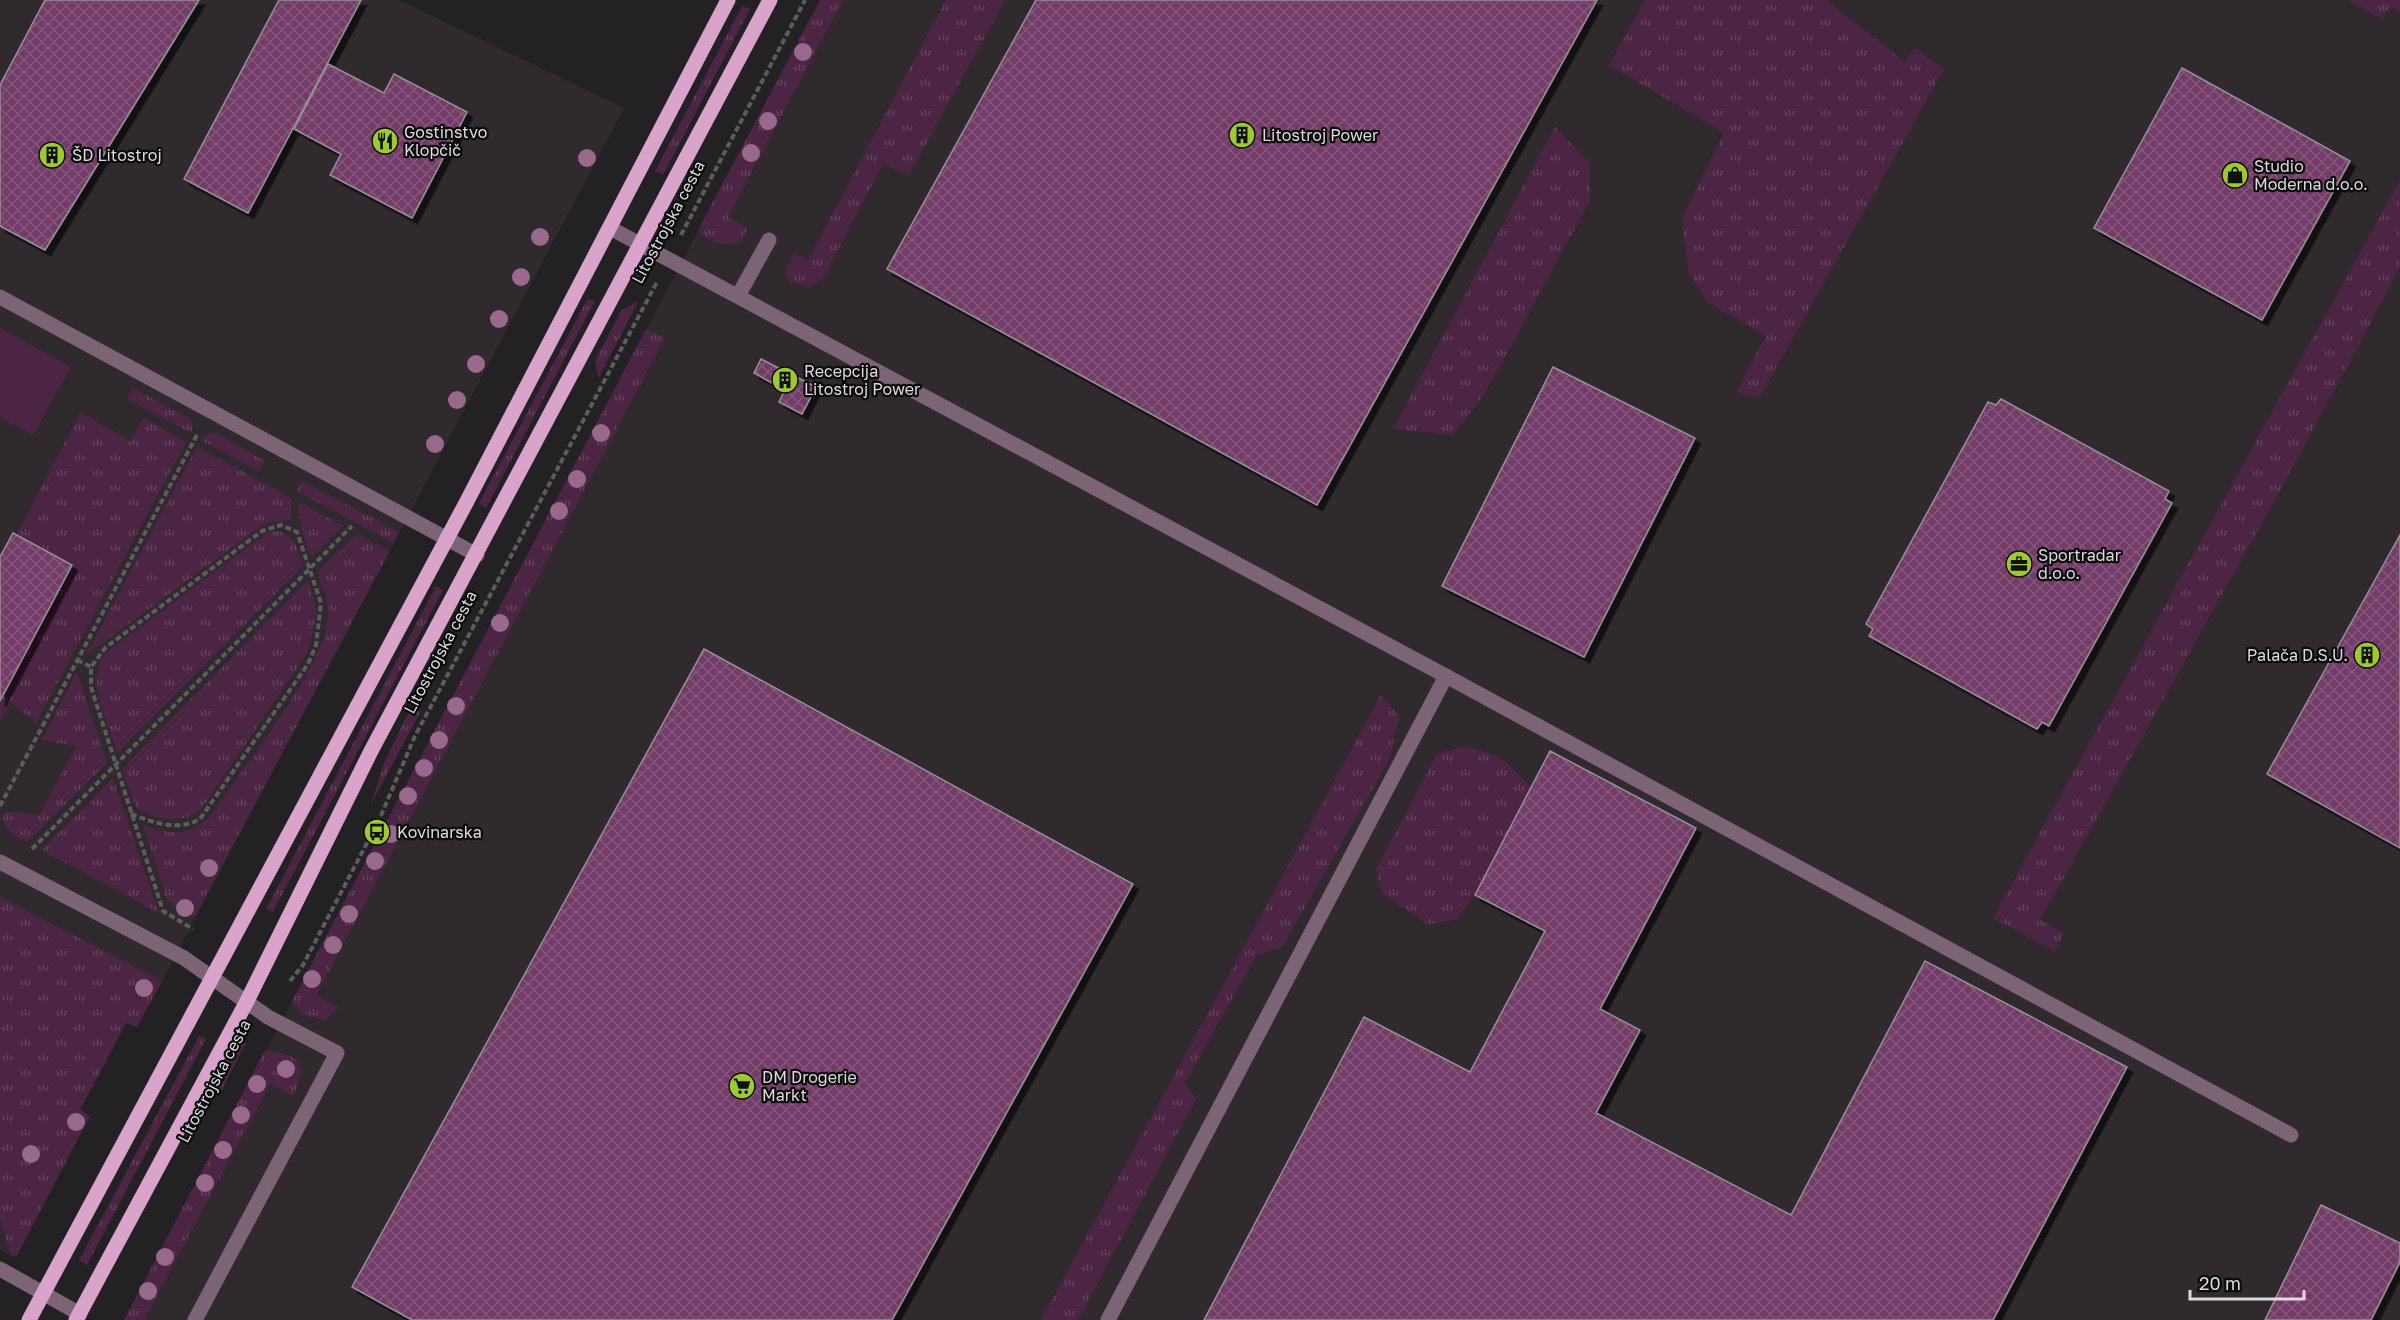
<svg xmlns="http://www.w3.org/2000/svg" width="2400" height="1320" font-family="'Golos Text',sans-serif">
	<defs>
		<pattern id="grass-tufts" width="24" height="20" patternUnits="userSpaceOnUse" patternTransform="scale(1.5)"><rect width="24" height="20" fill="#4c2444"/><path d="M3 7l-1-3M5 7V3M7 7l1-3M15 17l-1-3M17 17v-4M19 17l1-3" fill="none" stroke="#65435f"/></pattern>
		<pattern id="building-cross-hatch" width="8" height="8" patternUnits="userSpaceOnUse" patternTransform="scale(1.5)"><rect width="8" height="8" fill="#723b67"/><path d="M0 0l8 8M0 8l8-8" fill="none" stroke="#86577c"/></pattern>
		<filter id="shadow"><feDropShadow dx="5.5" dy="5.5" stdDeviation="0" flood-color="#0009"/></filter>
	</defs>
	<rect width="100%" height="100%" fill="#232123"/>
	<g fill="#30292e">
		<path d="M0,0h399l225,108 -462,873 -25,46 -11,-4 -46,87 10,6 -74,141 -16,-7z"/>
		<path d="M820,0h1580v1320h-2276z"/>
	</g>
	<g fill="url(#grass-tufts)">
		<path d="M820,0h23l-115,217 20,11 -7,14c-18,4 -31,3 -43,-12z"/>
		<path d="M946,0h59l-96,175 -26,-11 -60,115 -13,7 -21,-4 -3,-13 8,-16 14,7z"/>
		<path d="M1645,0h181l79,62 10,-14 29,21 -185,329 -23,-6 30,-56 -60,-35 -18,-30 -6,-53 42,-85 -115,-68z"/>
		<path d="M2348,0h52v12l-11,-5 -6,13z"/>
		<path d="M742,6l8,3 -87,166 -8,-4z"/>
		<path d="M1555,127l35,36v38l-105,192 -32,42 -60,-6z"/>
		<path d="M2400,180v87l-114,213 -246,440 24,13 -9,18 -62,-33z"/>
		<path d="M588,298l7,3 -109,207 -7,-5z"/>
		<path d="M637,301l-1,5 -38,73 -3,-18 26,-50z"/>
		<path d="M646,329l19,9 -349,657 23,13 -14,12 -22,-5 -12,-12z"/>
		<path d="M133,388l56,30 4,7 -2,8 -64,-34z"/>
		<path d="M81,412l49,29 14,-23 42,24 -150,281 -26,-21 -10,20v-21l72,-136 -56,-30z"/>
		<path d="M210,433h6l49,28 -6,10 -58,-31z"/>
		<path d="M197,447l95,51 -1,22 -26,3 -180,133z"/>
		<path d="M302,481l97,51 -5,11 -98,-52z"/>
		<path d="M298,501l45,25 -32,32 -10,-29z"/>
		<path d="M276,531c19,2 22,19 28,34l-187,188c-9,-31 -35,-76 -9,-102l157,-117z"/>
		<path d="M356,534l34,17 -196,367 -18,-9 -10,-12 -23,-73c32,13 48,12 72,-13 29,-49 117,-148 113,-203 -1,-13 -7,-24 -11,-36z"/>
		<path d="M308,580l9,32 -9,40 -104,153c-17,22 -47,15 -68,3l-14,-39z"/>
		<path d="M436,586l7,4 -170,322 -7,-3z"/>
		<path d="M77,671l30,92 -80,79c-14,-7 -27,-12 -23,-31l35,4 37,-69 -34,-6z"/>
		<path d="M1381,695l18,21 -9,42 -107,188 -27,10 -71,127 11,16 -118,221h-37z"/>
		<path d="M413,711h8l-50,93 13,-41 24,-50z"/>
		<path d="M1466,746l36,12 29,29 -56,108 -19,25 -28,4 -46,-30 -6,-25 61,-115z"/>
		<path d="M113,778l46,135 -117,-63z"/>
		<path d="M0,897l162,84 -25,46 -11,-4 -46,87 10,6 -74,141 -5,-1 -11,-36z"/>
		<path d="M199,1036l7,3 -119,226 -8,-5z"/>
		<path d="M246,1043l-26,50 -8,-10 22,-37z"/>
		<path d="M265,1050c33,5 45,11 28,46l-23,-12 -126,236h-20z"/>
	</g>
	<path fill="#4c2444" d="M0,328l71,39 -38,68 -33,-18z"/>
	<g fill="url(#building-cross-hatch)" stroke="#959294" stroke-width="1.5" filter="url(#shadow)">
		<path d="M45,0h154l-154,250 -45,-24v-141z"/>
		<path d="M279,0h82l-113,213 -64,-34z"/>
		<path d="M1036,0h561l-280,505 -430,-236z"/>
		<path d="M328,64l56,29 10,-19 73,38 -55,106 -82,-43 11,-21 -47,-25z"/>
		<path d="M2182,68l168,93 -88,159 -168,-92z"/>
		<path d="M761,359l55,28 -14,27 -23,-12 6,-12 -31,-17z"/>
		<path d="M1553,367l142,71 -111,219 -142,-71z"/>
		<path d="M2001,399l168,92 -4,8 7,4 -123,223 -7,-4 -5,7 -168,-93 4,-7 -7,-5 122,-222 8,3z"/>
		<path d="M13,533l59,32 -72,136v-144z"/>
		<path d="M2400,535v313l-133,-74z"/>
		<path d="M704,649l429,235 -241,436h-480l-60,-33z"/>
		<path d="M1550,751l146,77 -96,181 40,21 -44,83 195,102 134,-254 202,106 -134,253h-789l160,-303 106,55 75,-141 -70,-36z"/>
		<path d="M2321,1205l79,38v19l-29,58h-106z"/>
	</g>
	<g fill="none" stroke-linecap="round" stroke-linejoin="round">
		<g stroke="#5d5b5d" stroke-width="4" stroke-dasharray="6 3" stroke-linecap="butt">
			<path d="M681,235l124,-235"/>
			<path d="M77,660l14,7"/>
			<path d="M0,806l198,-373"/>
			<path d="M131,814c22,8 46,18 69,5l108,-155 8,-19 5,-42 -24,-71 -16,-7 -19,6 -157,117 -14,19v20l72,224 30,18"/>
			<path d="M32,849l320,-323"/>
			<path d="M290,981l13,-16 76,-145 36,-84 242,-454"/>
		</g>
		<g stroke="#7c6376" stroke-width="15">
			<path d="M610,228l836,448 845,459"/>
			<path d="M738,296l31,-56"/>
			<path d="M0,297l477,258"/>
			<path d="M0,862l184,96 84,59 69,36 -142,267"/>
			<path d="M0,1269l80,45"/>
			<path d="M1108,1320l338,-644"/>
		</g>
		<g stroke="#d9a3cc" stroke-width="15">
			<path d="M29,1320l437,-817 262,-503"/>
			<path d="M76,1320l170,-317 125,-252 399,-751"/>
		</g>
	</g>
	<g fill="#98698d">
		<circle cx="803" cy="52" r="9"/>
		<circle cx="768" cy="121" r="9"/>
		<circle cx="751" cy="153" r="9"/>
		<circle cx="587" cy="158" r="9"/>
		<circle cx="540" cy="237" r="9"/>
		<circle cx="521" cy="277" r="9"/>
		<circle cx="499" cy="319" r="9"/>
		<circle cx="476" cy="364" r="9"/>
		<circle cx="457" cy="400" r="9"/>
		<circle cx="601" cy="433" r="9"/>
		<circle cx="435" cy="444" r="9"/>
		<circle cx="577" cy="479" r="9"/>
		<circle cx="559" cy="511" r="9"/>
		<circle cx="500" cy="623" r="9"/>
		<circle cx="456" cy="706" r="9"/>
		<circle cx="439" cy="740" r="9"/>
		<circle cx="424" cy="768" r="9"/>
		<circle cx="408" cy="796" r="9"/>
		<circle cx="391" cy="834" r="9"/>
		<circle cx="375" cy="861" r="9"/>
		<circle cx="209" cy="868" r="9"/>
		<circle cx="185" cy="908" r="9"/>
		<circle cx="349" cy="914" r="9"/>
		<circle cx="333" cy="945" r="9"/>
		<circle cx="312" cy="979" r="9"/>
		<circle cx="144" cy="988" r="9"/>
		<circle cx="286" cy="1069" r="9"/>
		<circle cx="257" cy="1084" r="9"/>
		<circle cx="241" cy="1115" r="9"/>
		<circle cx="76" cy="1122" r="9"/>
		<circle cx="223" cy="1150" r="9"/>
		<circle cx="31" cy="1154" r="9"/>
		<circle cx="205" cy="1183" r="9"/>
		<circle cx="165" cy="1257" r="9"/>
		<circle cx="148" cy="1291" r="9"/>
	</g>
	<defs>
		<symbol id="building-disc" viewBox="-11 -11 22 22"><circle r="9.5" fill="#9dca30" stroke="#0c0b0c"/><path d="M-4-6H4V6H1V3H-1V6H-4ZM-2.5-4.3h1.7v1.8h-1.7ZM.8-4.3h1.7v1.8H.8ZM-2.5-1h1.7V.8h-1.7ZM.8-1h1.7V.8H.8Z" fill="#111"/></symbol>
		<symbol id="restaurant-disc" viewBox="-11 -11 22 22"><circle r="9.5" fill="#9dca30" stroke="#0c0b0c"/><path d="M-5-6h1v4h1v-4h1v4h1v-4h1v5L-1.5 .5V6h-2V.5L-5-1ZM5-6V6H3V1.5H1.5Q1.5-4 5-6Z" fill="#111"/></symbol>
		<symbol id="shop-disc" viewBox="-11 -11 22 22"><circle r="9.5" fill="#9dca30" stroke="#0c0b0c"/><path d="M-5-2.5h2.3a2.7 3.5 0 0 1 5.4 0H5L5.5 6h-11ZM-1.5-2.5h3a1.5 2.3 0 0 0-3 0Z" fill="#111"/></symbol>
		<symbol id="office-disc" viewBox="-11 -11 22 22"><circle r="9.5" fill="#9dca30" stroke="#0c0b0c"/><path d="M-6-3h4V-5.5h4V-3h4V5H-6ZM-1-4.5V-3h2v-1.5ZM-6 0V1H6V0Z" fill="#111"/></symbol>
		<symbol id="bus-disc" viewBox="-11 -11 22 22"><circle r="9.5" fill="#9dca30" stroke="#0c0b0c"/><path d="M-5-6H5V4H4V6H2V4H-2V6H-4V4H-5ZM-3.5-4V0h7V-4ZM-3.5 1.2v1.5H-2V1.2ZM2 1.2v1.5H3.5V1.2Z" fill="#111"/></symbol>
		<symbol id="supermarket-disc" viewBox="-11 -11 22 22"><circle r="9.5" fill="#9dca30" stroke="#0c0b0c"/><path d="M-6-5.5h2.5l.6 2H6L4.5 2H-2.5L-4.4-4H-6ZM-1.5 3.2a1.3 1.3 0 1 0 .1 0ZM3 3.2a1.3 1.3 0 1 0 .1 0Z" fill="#111"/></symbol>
	</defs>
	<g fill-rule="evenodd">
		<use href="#building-disc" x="1227" y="120" width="30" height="30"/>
		<use href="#restaurant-disc" x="370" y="126" width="30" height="30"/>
		<use href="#building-disc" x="37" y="140" width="30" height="30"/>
		<use href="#shop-disc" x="2220" y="160" width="30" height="30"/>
		<use href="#building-disc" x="770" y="365" width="30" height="30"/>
		<use href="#office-disc" x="2004" y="549" width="30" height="30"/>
		<use href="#building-disc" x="2352" y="640" width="30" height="30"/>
		<use href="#bus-disc" x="362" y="817" width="30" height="30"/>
		<use href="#supermarket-disc" x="727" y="1071" width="30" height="30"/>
	</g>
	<g text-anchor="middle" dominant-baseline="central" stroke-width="4.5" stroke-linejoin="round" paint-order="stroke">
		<g font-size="16" fill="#dddcdd" stroke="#0c0b0c" text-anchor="start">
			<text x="404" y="132">Gostinstvo<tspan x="404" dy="18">Klopčič</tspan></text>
			<text x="1262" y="135">Litostroj Power</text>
			<text x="72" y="155">ŠD Litostroj</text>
			<text x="2254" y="166">Studio<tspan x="2254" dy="18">Moderna d.o.o.</tspan></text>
			<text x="804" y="371">Recepcija<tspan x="804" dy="18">Litostroj Power</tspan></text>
			<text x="2038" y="555">Sportradar<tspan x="2038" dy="18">d.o.o.</tspan></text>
			<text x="2348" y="655" text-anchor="end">Palača D.S.U.</text>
			<text x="397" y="832">Kovinarska</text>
			<text x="762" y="1077">DM Drogerie<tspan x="762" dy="18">Markt</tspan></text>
		</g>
		<g font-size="16" fill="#dddcdd" stroke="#0c0b0c">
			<text transform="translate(668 222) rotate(-62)">Litostrojska cesta</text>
			<text transform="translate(440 652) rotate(-62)">Litostrojska cesta</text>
			<text transform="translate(214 1081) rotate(-62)">Litostrojska cesta</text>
		</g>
	</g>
	<path d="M2190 1290v9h114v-9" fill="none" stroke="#dddcdd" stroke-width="3"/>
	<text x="2199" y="1290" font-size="18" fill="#dddcdd" stroke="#0c0b0c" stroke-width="4.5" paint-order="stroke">20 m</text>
</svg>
